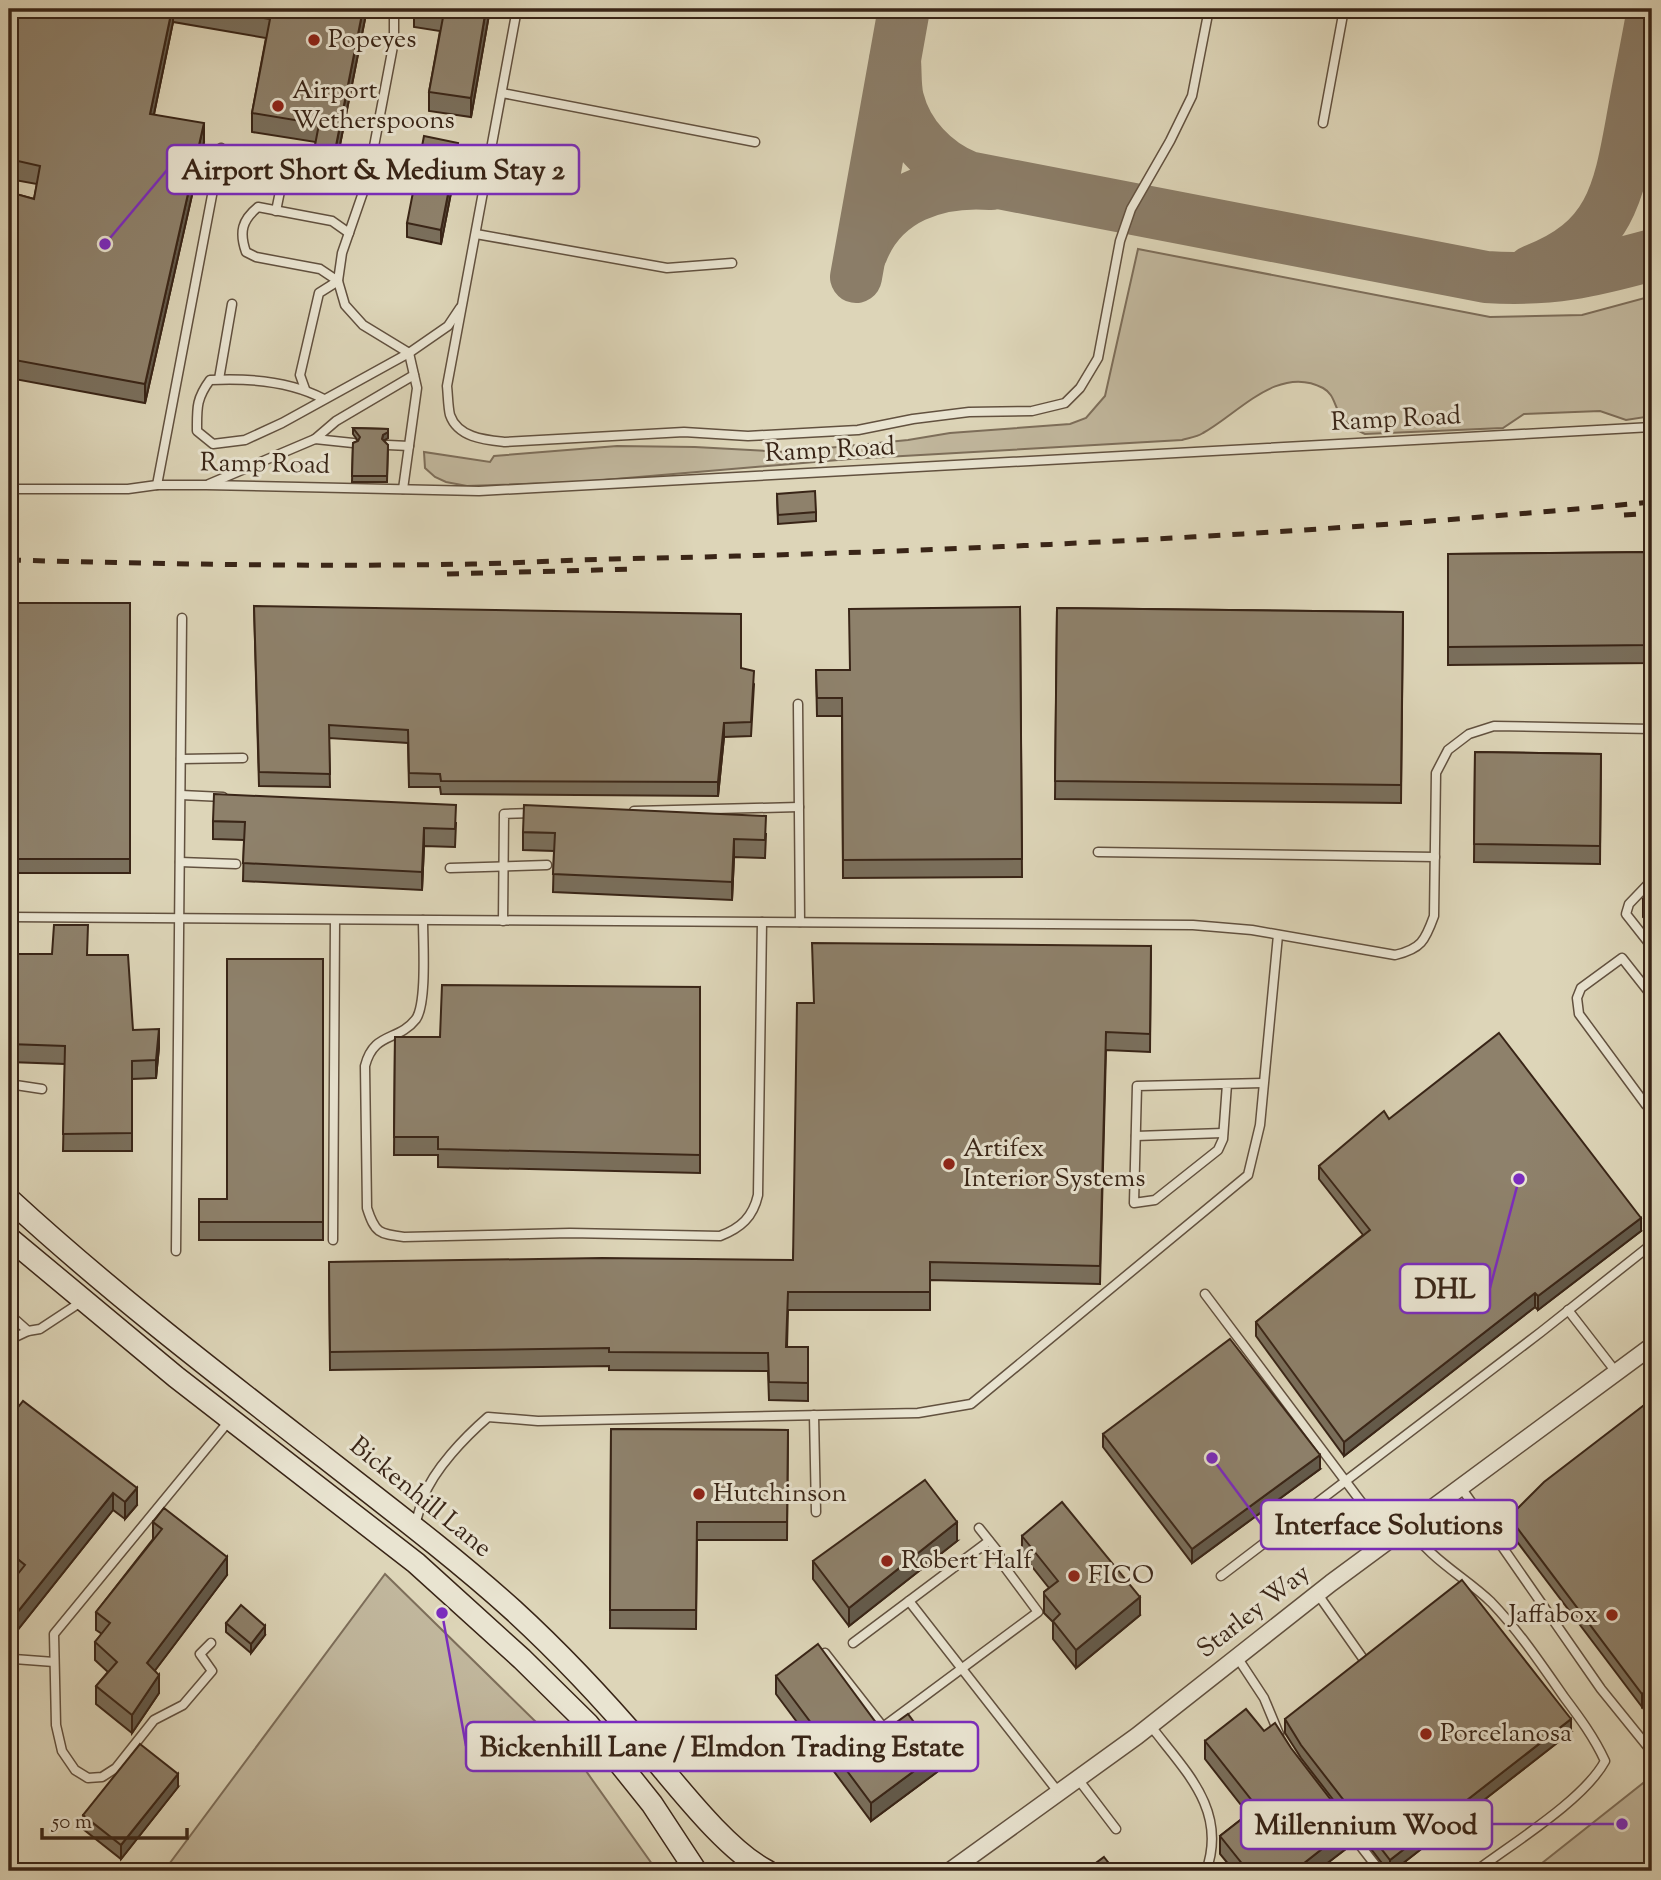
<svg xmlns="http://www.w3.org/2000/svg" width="1661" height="1880" font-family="'Sorts Mill Goudy',serif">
	<rect width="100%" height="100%" fill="#ddd5b8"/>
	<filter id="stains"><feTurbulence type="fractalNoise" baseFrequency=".00286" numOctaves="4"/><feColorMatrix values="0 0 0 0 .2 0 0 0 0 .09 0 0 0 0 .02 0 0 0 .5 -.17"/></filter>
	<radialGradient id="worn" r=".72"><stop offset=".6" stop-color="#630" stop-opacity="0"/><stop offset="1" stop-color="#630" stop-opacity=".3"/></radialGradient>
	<g fill="#c1b79d" stroke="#7d6e5a" stroke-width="2">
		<path d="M1138,249l352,68 92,-2 70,-19v120l-26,4 -26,-9 -76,3 -21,14 -138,6c-10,-4 -19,-10 -25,-20 -6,-9 -6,-20 -17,-26 -45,-24 -85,26 -120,45 -6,4 -14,5 -21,7l-332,19 -270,23 -113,4 -21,-4 -11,-5 -10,-9 -1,-16 66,10 4,-6 123,-10 78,1 92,5 121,-12 42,-7 120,-9 16,-6 19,-22z"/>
		<path d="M385,1574l201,197 71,100h-493z"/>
		<path d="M1652,1776v95h-120z"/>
	</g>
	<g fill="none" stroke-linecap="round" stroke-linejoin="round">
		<g stroke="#8b7d68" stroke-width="52">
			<path d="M895,61c1,12 0,26 3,38 9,36 37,65 70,78l518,100c66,4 104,-5 166,-22"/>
			<path d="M862,252c21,-54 75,-72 129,-68"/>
			<path d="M1532,271c80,-30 87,-79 101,-156 6,-33 13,-66 19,-100"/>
			<path d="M856,277l48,-268"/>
		</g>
		<defs>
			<g id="lane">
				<path d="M394,9v32l-26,137 -26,75 -4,28 7,24 18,20 46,28 8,35 -14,101"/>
				<path d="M517,9l-70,377c1,9 1,21 3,29 8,23 36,25 55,27l179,-10 64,4 110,-6 55,-11 56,-7 63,-1 33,-8 15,-15 18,-30 22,-117 11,-32 39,-68 22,-45 17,-87"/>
				<path d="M502,93l253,49"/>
				<path d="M1323,123l21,-114"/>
				<path d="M276,211l12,-59"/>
				<path d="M476,234l191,34 65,-5"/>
				<path d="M219,379l13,-75"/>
				<path d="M305,389l-5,-14 19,-82 19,-12 -18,-12 -64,-12 -10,-5c-7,-20 -4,-32 12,-45l74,14 17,12"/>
				<path d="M324,399c-34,-18 -76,-21 -114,-19 -14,19 -13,28 -13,51l16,13 32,-4 37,-17 127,-70 39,-27 12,-18"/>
				<path d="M315,439l21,-18 78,-46"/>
				<path d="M388,445l21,1"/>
				<path d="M209,484l106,-45 38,4"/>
				<path d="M157,485l64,-337"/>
				<path d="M9,489h119l29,-4h49l273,6 1173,-64"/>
				<path d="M798,704l2,218"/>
				<path d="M181,759l62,-1"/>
				<path d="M181,795l42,2"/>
				<path d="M634,811l165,-4"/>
				<path d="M1098,852l337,5"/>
				<path d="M180,862l56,2"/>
				<path d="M450,868l97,-3"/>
				<path d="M1652,880l-23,24 -3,10 26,33"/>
				<path d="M9,917l1184,8 59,5 143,25c26,-6 30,-14 39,-39l2,-143 12,-23 21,-16 25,-8 158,3"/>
				<path d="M423,920c0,22 4,83 -7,99 -18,23 -42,12 -51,47l2,142c8,25 12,26 37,29l166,-4 150,3c21,-8 33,-19 38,-41l4,-273"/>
				<path d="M503,921l1,-107 29,-1"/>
				<path d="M9,1084l33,5"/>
				<path d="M1227,1084l-4,55 -5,11 -63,50 -21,3 3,-117 126,-3"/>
				<path d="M1646,1105l-67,-91 -2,-16 4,-10 41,-30 30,38"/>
				<path d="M1136,1136l87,-3"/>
				<path d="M333,1240l2,-320"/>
				<path d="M176,1251l6,-633"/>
				<path d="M1205,1294l184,245"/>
				<path d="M1568,1310l48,62"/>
				<path d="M9,1314l19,17"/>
				<path d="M9,1340l19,-9 12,-2 41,-27"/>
				<path d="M814,1415l2,97"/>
				<path d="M1460,1486l141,203 51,63"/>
				<path d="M415,1524c3,-8 5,-17 8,-26 11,-29 42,-61 65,-81l50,4 380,-8 53,-9 277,-229 12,-50 18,-190"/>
				<path d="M1409,1525c18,33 55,51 82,77 28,29 50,62 73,95 15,20 30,40 41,64 -21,39 -92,82 -129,110"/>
				<path d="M1221,1576l320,-244 111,-88"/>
				<path d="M1317,1593l47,67"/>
				<path d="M909,1601l150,192"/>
				<path d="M211,1643l-11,11 12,17 -29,34 -29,15 -38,48 -14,9 -14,1 -13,-8 -13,-19 -6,-26 -2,-91 175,-213"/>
				<path d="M853,1643l136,-102"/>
				<path d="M825,1653l58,74 155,-115 -37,-50 -2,-9 -20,-25"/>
				<path d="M9,1655l5,4 40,3"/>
				<path d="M1237,1657l27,41 15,36"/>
				<path d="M1150,1725c35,46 78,85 56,146"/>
				<path d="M1078,1779l38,50"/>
				<path d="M1345,1826l35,45"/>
			</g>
			<path id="street" d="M950,1871l187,-135 194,-153 321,-237"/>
			<g id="secondary">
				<path d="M9,1199c100,92 208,175 315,258 64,50 129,99 189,153 47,43 91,90 132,138 32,37 80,101 122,123"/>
				<path d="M9,1238l167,139 240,186 106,96 66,65 64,80 44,67"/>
			</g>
		</defs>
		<use href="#lane" stroke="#62513f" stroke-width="11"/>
		<use href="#street" stroke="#62513f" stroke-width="19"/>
		<use href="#secondary" stroke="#392517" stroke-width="24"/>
		<use href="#lane" stroke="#e9e4d1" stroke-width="8"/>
		<use href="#street" stroke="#e9e4d1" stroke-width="16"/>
		<use href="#secondary" stroke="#e9e4d1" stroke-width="21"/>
		<g stroke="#392517" stroke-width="5" stroke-dasharray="12 12" stroke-linecap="butt">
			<path d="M1624,515l28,-2"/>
			<path d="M9,560c154,4 309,7 463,4 47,-1 93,-4 140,-5 347,-7 694,-24 1040,-57"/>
			<path d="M447,574l188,-5"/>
		</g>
	</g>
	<g fill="#7a6f5c" stroke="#392517" stroke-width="2">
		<path d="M12,9h355l-35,176 -20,-4v-20l4,-19 -64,-10v-19l14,-75 -93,-16 -19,92 50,28 -59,261 -136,-25v-186l25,7 3,-15 -28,-5v-154z"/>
		<path d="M414,9h76l-19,108 -42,-6v-19l11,-61 -26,-4z"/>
		<path d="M458,157l-17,87 -34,-7v-14z"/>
		<path d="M353,428l35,1v9l-5,3 5,4 -1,37h-35l1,-39 5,-2 -5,-7z"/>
		<path d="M777,494l39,18v9l-38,3z"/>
		<path d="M1652,552v111l-204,2v-111z"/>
		<rect x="9" y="603" width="121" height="270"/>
		<path d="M254,606l487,62 13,16 -3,52 -27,1 -6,59 -277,-2 -1,-7h-31l-1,-44 -79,-5 1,49 -71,-1z"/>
		<path d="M1020,607l2,270 -179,1 -1,-162h-25l-1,-46h34z"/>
		<path d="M1057,608l346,4 -2,191 -346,-4z"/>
		<path d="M1475,752l126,2 -1,110 -126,-2z"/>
		<path d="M213,821l243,2 -1,24 -31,-1 -2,44 -179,-9 1,-41 -31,-1z"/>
		<path d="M523,832l243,2 -1,24 -31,-1 -2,43 -179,-8 1,-41 -31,-1z"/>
		<path d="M1652,890v35l-9,-8v-18z"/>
		<path d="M1151,946l-1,106 -44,-2 -6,234 -170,-4v30h-142l-1,37h21v54l-39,-1 -1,-29 -159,-1v-4l-279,4 -1,-108 464,-2 20,-257z"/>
		<path d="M9,954l78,1 46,75 26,17 -3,31 -24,1v72h-69l2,-87 -56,-2z"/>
		<path d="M323,959v281h-124v-41h28z"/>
		<path d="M700,987v186l-262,-6v-12h-44l1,-118h45z"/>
		<path d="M1389,1119l252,112 -103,79 -3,-3 -191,149 -88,-120v-14l107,-87 -44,-56v-13z"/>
		<path d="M9,1397l128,108 -12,14 -12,-9 -97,122 -7,-6v-41l7,-10 -7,-6z"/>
		<path d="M1652,1399l-10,308 -133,-176v-14z"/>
		<path d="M611,1429l177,1 -1,110h-90l-1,89 -86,-1z"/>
		<path d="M1103,1434l217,35 -128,94 -89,-116z"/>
		<path d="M153,1522l74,53 -72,95 4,23 -27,40 -36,-29v-18l12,-14 -13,-12v-18l7,-8 -6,-4v-18l57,-73z"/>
		<path d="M1022,1536l118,79 -64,53 -23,-29v-17l-9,-9v-21l5,-4 -27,-34z"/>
		<path d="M957,1541l-108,85 -36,-47v-18z"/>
		<path d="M226,1623l39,12 -14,18 -25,-21z"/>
		<path d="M776,1676l107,56 54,40 -66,49 -95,-127z"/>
		<path d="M1285,1719l286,13 -178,139h-5l-87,-113 -16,-25z"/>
		<path d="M1205,1741l146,104 -34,26h-83l-14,-17v-18l28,-22 -43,-55z"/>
		<path d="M178,1787l-57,72 -38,-30v-14z"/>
	</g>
	<g fill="#635a4b" stroke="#392517" stroke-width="2">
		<path d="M172,9h1v13l-23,111v-19z"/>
		<path d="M363,9h4l-35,176v-19z"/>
		<path d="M486,9h4l-19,108v-19z"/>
		<path d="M204,123v19l-59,261v-19z"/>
		<path d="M458,143v14l-17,87v-14z"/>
		<path d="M388,432v6l-5,3 -1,-2 1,-4z"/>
		<path d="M724,723v14l-6,59v-14z"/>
		<path d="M424,828v18l-2,44v-18z"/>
		<path d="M734,839v18l-2,43v-18z"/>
		<path d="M159,1029v18l-3,31v-18z"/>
		<path d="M1641,1218v13l-103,79v-14z"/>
		<path d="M1535,1293v14l-191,149v-14z"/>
		<path d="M1320,1455v14l-128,94v-14z"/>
		<path d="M137,1488v17l-12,14v-17z"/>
		<path d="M113,1493v17l-97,122v-18z"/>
		<path d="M957,1522v19l-108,85v-18z"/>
		<path d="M227,1557v18l-80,106v-18z"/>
		<path d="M1140,1597v18l-64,53v-18z"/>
		<path d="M265,1626v9l-14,18v-9z"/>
		<path d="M159,1675v18l-27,40v-18z"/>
		<path d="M1652,1686v14l-10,7v-13z"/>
		<path d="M1571,1719v13l-178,139h-3v-11z"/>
		<path d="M937,1754v18l-66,49v-18z"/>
		<path d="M178,1774v13l-57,72v-14z"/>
		<path d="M1351,1826v19l-34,26h-23z"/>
	</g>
	<g fill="#8e816b" stroke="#392517" stroke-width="2">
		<path d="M12,9h160l-22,105 54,9 -59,261 -136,-25v-167l25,7 6,-33 -31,-7v-134z"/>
		<path d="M209,9h154l-31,157 -20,-5 7,-37 -67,-11 18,-94z"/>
		<path d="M422,9h64l-15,89 -42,-6 15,-80z"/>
		<path d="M424,136l34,7 -17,87 -34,-7z"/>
		<path d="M353,428l35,1v3l-5,3 -1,4 6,6 -1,31h-35l1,-33 5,-2 2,-4z"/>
		<path d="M815,491l1,21 -38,3 -1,-21z"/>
		<path d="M1652,552v93l-204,2v-93z"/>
		<rect x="9" y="603" width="121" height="256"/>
		<path d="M254,606l487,8v54l13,3 -3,51 -27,1 -6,59 -277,-1 -1,-7 -31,-1 -1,-43 -79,-5 1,49 -71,-2z"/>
		<path d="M1020,607l2,252 -179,1 -1,-162h-25l-1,-28h34l-1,-61z"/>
		<path d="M1057,608l346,4 -2,173 -346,-4z"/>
		<path d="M1475,752l126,2 -1,92 -126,-2z"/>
		<path d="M214,794l242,11 -1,24 -31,-1 -2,44 -179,-9 2,-41 -32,-1z"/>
		<path d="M524,805l242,11 -1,24 -31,-1 -2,43 -179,-8 2,-41 -32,-1z"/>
		<path d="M1652,890v17l-9,-8z"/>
		<path d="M54,925h34l-1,30h41l5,75 26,-1 -3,31 -24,1v72l-69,1 2,-88 -56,-2v-90h43z"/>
		<path d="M812,943l339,3 -1,88 -44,-2 -6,234 -170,-4v30h-142l-2,55h22v36l-39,-1 -1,-29 -159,-1v-4l-279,4 -1,-90 273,-4 191,2 4,-257h17z"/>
		<path d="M227,959h96v263h-124v-23h28z"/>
		<path d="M442,985l258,2v168l-262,-6v-12h-44l1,-100h45z"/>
		<path d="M1499,1033l142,185 -103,78 -3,-3 -191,149 -88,-120 114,-92 -51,-64 65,-55 5,8z"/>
		<path d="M1230,1339l90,116 -128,94 -89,-115z"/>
		<path d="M9,1397l10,9 4,-5 114,87 -12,14 -12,-9 -97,121 -7,-5v-24l16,-20 -16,-13z"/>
		<path d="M1652,1399v287l-10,8 -133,-177 35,-35z"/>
		<path d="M611,1429l177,1 -1,92h-90l-1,88h-86z"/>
		<path d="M925,1480l32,42 -108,86 -36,-47z"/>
		<path d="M1062,1502l78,95 -64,53 -23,-29 7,-7 -16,-20v-2l14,-11 -36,-45z"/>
		<path d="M164,1508l63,49 -80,106 12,12 -27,40 -36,-29 21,-24 -22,-20 15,-19 -14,-11 66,-83 -9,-7z"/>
		<path d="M1462,1580l109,139 -181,141 -89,-115 -16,-26z"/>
		<path d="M241,1605l24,21 -14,18 -25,-21z"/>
		<path d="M818,1644l65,88 25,-18 29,40 -66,49 -95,-127z"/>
		<path d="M1246,1709l18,22 11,-8 16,25 60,78 -57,45h-46l-28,-35 37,-29 -52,-66z"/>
		<path d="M140,1744l38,30 -57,71 -38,-30z"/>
		<path d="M1104,1857l11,14h-30z"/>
	</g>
	<g fill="#8f2418" stroke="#e9e4d1" stroke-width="2.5">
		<circle cx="314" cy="40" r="7"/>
		<circle cx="278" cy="106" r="7"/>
		<circle cx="949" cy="1164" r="7"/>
		<circle cx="699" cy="1494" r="7"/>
		<circle cx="887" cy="1561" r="7"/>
		<circle cx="1074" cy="1576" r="7"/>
		<circle cx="1612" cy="1615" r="7"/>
		<circle cx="1426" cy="1734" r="7"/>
	</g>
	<g text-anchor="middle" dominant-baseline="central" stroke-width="6" stroke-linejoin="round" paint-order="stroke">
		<g font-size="26" fill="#392517" stroke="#e9e4d1" text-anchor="start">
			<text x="328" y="40">Popeyes</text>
			<text x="292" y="91">Airport<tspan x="292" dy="30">Wetherspoons</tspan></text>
			<text x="963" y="1149">Artifex<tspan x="963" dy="30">Interior Systems</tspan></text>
			<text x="713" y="1494">Hutchinson</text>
			<text x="901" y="1561">Robert Half</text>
			<text x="1088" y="1576">FICO</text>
			<text x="1598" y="1615" text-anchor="end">Jaffabox</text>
			<text x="1440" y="1734">Porcelanosa</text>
		</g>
		<g font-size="26" fill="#392517" stroke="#e9e4d1">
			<text transform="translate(1396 420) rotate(-3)">Ramp Road</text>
			<text transform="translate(830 451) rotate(-3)">Ramp Road</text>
			<text transform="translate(265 465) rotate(1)">Ramp Road</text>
			<text transform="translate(420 1498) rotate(39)">Bickenhill Lane</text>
			<text transform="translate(1254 1612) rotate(-38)">Starley Way</text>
		</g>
	</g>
	<path fill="none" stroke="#7b2cbf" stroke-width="2.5" d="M105 244L167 170M1519 1179L1490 1288M1212 1458L1261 1524M442 1613L466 1746M1622 1824L1492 1824"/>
	<g fill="#7b2cbf" stroke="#e9e4d1" stroke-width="2.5">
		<circle cx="105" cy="244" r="7"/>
		<circle cx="1519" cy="1179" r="7"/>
		<circle cx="1212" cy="1458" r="7"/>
		<circle cx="442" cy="1613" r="7"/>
		<circle cx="1622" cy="1824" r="7"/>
	</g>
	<g fill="#e9e4d1" stroke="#7b2cbf" stroke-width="2.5">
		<rect x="167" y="145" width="412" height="49" rx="7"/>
		<rect x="1400" y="1264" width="90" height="49" rx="7"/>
		<rect x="1261" y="1500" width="256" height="49" rx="7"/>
		<rect x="466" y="1722" width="512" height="49" rx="7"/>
		<rect x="1241" y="1800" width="251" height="49" rx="7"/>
	</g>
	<g font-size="28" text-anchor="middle" font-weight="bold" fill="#392517">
		<text x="373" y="179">Airport Short &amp; Medium Stay 2</text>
		<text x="1445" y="1298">DHL</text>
		<text x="1389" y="1534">Interface Solutions</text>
		<text x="722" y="1756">Bickenhill Lane / Elmdon Trading Estate</text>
		<text x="1366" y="1834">Millennium Wood</text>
	</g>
	<rect width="1661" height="1880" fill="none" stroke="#ddd5b8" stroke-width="35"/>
	<rect x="10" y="10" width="1640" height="1859" fill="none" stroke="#392517" stroke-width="3.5"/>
	<rect x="18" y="18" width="1626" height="1845" fill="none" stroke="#392517" stroke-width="2"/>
	<path d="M42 1828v10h145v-10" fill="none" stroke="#392517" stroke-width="3.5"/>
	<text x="52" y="1828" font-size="21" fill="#392517" stroke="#e9e4d1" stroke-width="5" paint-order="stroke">50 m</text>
	<rect width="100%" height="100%" filter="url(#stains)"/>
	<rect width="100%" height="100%" fill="url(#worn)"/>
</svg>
